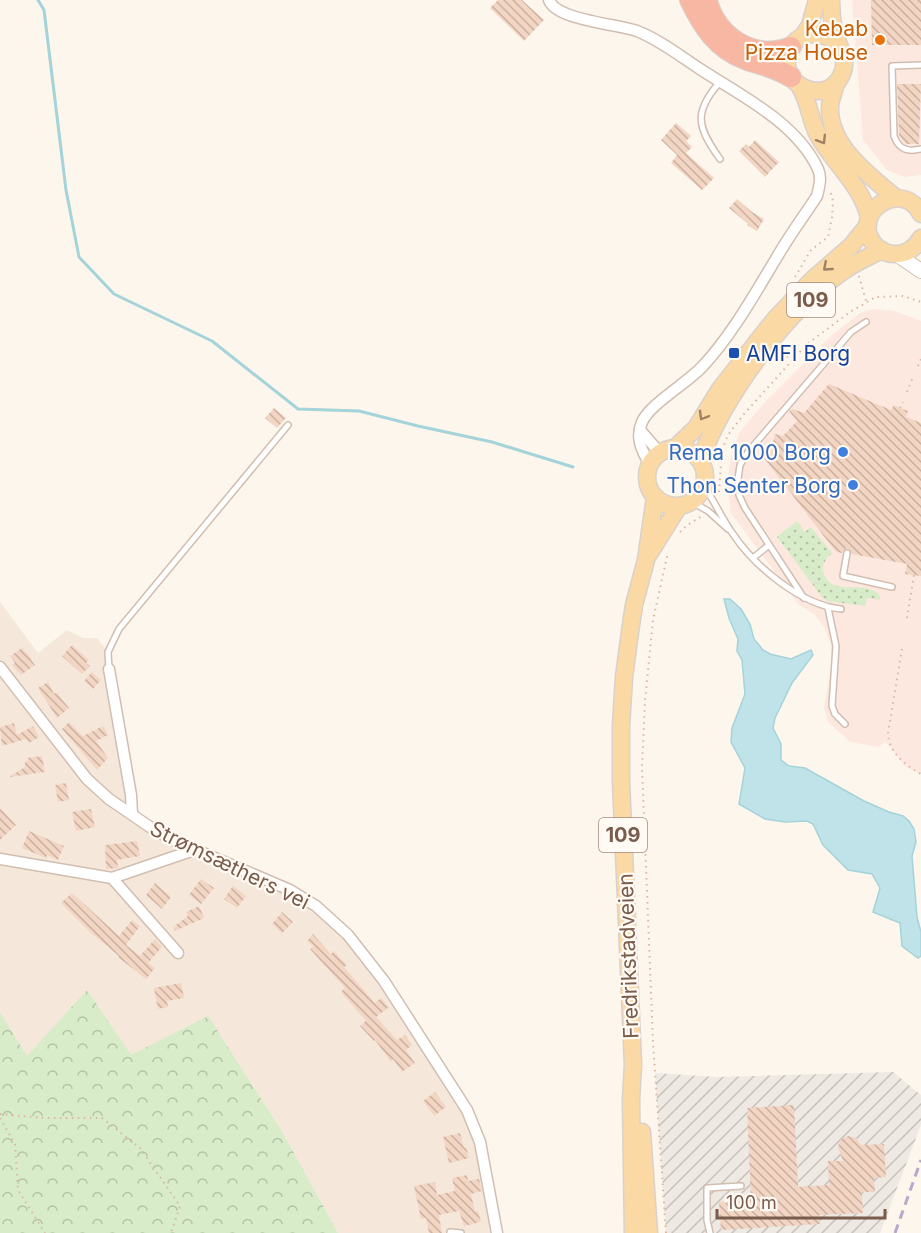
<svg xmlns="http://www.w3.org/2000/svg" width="921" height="1233" font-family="Inter,sans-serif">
	<defs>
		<pattern id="industrial-furrows" width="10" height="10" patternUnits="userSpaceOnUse" patternTransform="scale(1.5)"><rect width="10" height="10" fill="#efe9e4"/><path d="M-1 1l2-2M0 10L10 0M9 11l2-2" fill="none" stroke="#c7c0bb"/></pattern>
		<pattern id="green-dots" width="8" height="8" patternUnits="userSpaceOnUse" patternTransform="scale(1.5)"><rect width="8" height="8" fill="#d8ecc9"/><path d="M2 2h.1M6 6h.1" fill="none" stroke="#b4c2a5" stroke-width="1.8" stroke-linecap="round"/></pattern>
		<pattern id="forest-crowns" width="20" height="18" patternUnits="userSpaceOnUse" patternTransform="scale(1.5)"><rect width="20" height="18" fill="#d8ecc9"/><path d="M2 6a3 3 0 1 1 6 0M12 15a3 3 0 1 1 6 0" fill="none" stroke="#b4c2a5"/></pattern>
		<pattern id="building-back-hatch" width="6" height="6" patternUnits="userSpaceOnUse" patternTransform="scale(1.5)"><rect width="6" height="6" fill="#f3d5c3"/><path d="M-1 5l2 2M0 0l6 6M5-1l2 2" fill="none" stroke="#cab0a1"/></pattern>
	</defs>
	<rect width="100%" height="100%" fill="#fdf6ec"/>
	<path fill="#f5e8da" d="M0,602l38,51 29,-23 16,8h14l11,14 24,163 18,12 140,63 58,45 119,175 31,123h-160l-55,-100 -152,-78 -104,2 -27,-45z"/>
	<g fill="#fde8e0">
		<path d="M852,0h69v175l-17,2 -17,-7 -24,-30z"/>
		<path d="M874,309l20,2 27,10v454l-16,-9 -20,-25 -6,6 -29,-5 -22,-20 -4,-14 8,-46 -1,-18 -7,-17 -10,-13 -15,-9 -68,-92 -4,-30 5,-31 8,-20 25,-30 68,-68 27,-21z"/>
	</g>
	<path fill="url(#industrial-furrows)" d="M893,1072l28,23v30l-41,108h-214l-11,-160 62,4z"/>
	<path fill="url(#green-dots)" d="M797,521l8,11 6,-5 21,26c-6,6 -12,12 -8,21 8,22 37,7 52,18 4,2 4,5 4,8l-13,-2 -2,8 -38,-5 -5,-4 -45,-60z"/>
	<path fill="url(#forest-crowns)" d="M87,990l44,65 77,-39 75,117 55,100h-338v-221l27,44z"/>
	<path fill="#bfe3e8" stroke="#a5d3da" stroke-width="1.5" d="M724,599h6l11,10 9,15 4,15 9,11 7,4 21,5 20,-9 2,5 -21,28 -17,35 -2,10 8,16v16l8,6 16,2 59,33 25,11 14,4 6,5 5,8 2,13 -4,14 5,61 4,15v24l-3,2 -16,-12 -2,-23 -27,-11 7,-24 -8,-14 -24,-4 -25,-25 -10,-21 -6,-3 -22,1 -20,-3 -26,-15 6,-36 -14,-26 1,-14 13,-34 -3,-34 -5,-9 1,-12 -9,-21z"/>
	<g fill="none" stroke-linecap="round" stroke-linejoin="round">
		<path stroke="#a5d3da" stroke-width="3" d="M38,0l6,10 22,180 13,67 35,37 98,47 86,68 61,2 59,15 74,16 81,25"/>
	</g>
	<g fill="url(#building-back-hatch)">
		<path d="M498,0h24l22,20 -20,21 -34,-33z"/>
		<path d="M871,0h50v45h-49z"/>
		<path d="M897,84h24l-2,60h-13l-7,-9z"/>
		<path d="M676,123l15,13 -5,5 6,6 -6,6 28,25 -12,12 -31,-27 6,-8 -16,-15z"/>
		<path d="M755,140l24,22 -14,15 -26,-26 7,-7 3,3z"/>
		<path d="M737,199l15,13 12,7 -7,12 -10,-6 1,-1 -19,-16z"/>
		<path d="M829,384l62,26 3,-5 6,3 8,3 -2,6 15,6v153l-16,-2 2,-10 -55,-10 -4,-6 -3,1 -3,4 -6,-1 -72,-94 10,-11 -1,-4 2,-9 8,2 14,-15 -8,-10 3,-2 12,4z"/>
		<path d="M274,408l12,10 -9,10 -12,-10z"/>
		<path d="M72,645l17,15 -3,3 4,3 -8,8 -20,-18z"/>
		<path d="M22,648l10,11 -1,1 4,5 -14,10 -9,-10 3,-2 -5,-7z"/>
		<path d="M92,672l9,8 -8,9 -9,-8z"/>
		<path d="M48,682l6,12 2,-2 13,16 -12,10 -19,-30z"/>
		<path d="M69,722l14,14 20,-10 5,9 -12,6 12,17 -11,12 -35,-41z"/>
		<path d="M14,723l3,12 16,-9 6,11 -10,6 -3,-4 -24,7 -2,-19z"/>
		<path d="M42,756l3,16 -36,5 16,-10v-5l3,-1 -1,-3z"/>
		<path d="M66,783l3,17 -11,2 -3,-17z"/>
		<path d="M0,808l16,17 -16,15z"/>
		<path d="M91,809l4,18 -19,4 -4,-19z"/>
		<path d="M29,831l35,15 -6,14 -11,-5 -1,3 -24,-10z"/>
		<path d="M137,841l3,15 -23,4 1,8 -12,1 -1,-24z"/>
		<path d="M201,879l13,9 -13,16 -12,-9z"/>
		<path d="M155,883l16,14 -9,12 -16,-14z"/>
		<path d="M233,886l13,10 -9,12 -13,-9z"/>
		<path d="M72,893l47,43 13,-16 8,6 -14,19 14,11 15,-17 7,8 -14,16 7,5 -9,11 -28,-22 1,-1 -29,-24 -29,-29z"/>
		<path d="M199,906l5,12 -29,13 -2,-4 15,-11 -2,-4z"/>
		<path d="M282,912l11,10 -11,11 -10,-9z"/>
		<path d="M313,934l18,20 3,-3 13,14 -3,2 31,36 6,-5 8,9 -13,10 21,23 8,-5 7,10 -6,5 9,13 -13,9 -9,-13 -2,3 -16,-22 -1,1 -14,-15 6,-5 -25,-29 4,-4 -35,-39 3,-3 -6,-5z"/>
		<path d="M181,983l3,15 -17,3 1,6 -10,2 -4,-21z"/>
		<path d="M435,1092l11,15 -12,9 -11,-15z"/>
		<path d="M794,1105l4,82 31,-2 -1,-24h15l-5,-13 1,-5 2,-4 7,-3 8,2 5,7 23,-1 2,33 -12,1 1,14h-13l1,21 -44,2 1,9 -99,6 -2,-28 32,-2 -4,-92z"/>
		<path d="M460,1133l4,15 2,-1 3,11 -20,5 -6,-26z"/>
		<path d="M467,1175l1,6 11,-2 3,12 -11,3 4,18 3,-1 3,11 -17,4 -5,-15 -20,4 3,18h-13l-3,-15 -5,1 -7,-33 21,-4 2,13 18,-4 -3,-13z"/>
	</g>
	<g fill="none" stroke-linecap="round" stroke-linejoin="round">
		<defs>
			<g id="service">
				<path d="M921,65l-29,1 2,70c5,14 14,16 27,13"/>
				<path d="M720,159c-23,-32 -27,-47 0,-77"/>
				<path d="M704,486c11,16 18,33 29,48 22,33 68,71 108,75"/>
				<path d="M692,502l16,9 20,18"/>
				<path d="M847,553l-4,23 49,11"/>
				<path d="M753,558l16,-13"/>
				<path d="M804,598l-59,-90 -6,-13 -1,-16 2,-14 8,-13 103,-120 15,-10"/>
				<path d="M828,608l8,38 -4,60 3,8 10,10"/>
				<path d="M109,669l-1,-17 11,-23 169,-204"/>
				<path d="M450,1232l11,1"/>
				<path d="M710,1233l-3,-13v-32l34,-2"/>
			</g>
			<g id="minor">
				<path d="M549,0c7,20 68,24 88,31 23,9 43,25 63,38 41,27 96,53 118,100 4,9 1,18 -1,27 -13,20 -28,40 -40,61 -23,38 -45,78 -75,110 -15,16 -53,38 -60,55 -7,16 0,29 8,43"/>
				<path d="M640,430l20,23"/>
				<path d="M0,667l87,112 22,20 41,28 25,14 115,49 26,16 32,29 36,46 83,129 13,32 17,91"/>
				<path d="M109,669l22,126 1,19"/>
				<path d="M0,859l112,19 82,-28"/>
				<path d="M112,878l66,75"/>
			</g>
			<path id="tertiary" d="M896,254l25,17"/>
			<g id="primary">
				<path d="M831,0c0,11 1,21 3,32 4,15 16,27 7,44 -15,31 -65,9 -52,-24 8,-22 32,-22 48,-9"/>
				<path d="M803,36l7,-11 7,-25"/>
				<path d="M836,83c-2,8 -5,15 -6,23 -2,40 40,70 66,92"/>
				<path d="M800,87c9,14 10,33 18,48 16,29 44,50 51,83"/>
				<path d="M921,214c-19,-37 -72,-1 -47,30 5,6 12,10 20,10 12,1 21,-6 27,-16"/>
				<path d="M675,448l21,-20 24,-39 55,-70 37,-39 39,-34 17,-21"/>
				<circle cx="676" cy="477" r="29"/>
				<path d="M700,460c25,-65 84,-147 142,-188 12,-9 26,-15 40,-22"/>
				<path d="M649,554l30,-48"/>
				<path d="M642,1132l7,101"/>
				<path d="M633,1233l-2,-133 2,-35 -12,-284v-55l3,-49 6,-45 4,-27 12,-45 9,-63"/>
			</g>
			<g id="motorway">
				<path d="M690,0c13,27 27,49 57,60 16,5 30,8 44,17"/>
				<path d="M707,0c8,37 48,62 84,47"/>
			</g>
		</defs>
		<use href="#service" stroke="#d1beb0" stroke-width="8"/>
		<use href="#minor" stroke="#d1beb0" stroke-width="13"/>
		<use href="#tertiary" stroke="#d1beb0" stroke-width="16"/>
		<use href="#primary" stroke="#dad1cd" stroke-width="19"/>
		<use href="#motorway" stroke="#dad1cd" stroke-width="22"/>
		<g stroke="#d9b8a5" stroke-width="2" stroke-dasharray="1.5 4.5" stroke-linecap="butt">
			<path d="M859,276l7,25"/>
			<path d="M795,277l16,-27 17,-13 4,-20 1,-15 -3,-13"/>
			<path d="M775,359l21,-4"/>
			<path d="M918,366l3,-7"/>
			<path d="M907,392l6,-15"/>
			<path d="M900,408l3,-6"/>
			<path d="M719,492l3,-42 6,-15 16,-21 63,-70 43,-32 26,-15 27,-1 18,6"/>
			<path d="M680,532l6,-6 16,-10"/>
			<path d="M907,618l7,-43"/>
			<path d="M902,649l-14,84c1,20 16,31 33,41"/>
			<path d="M0,1114l44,4h58l38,30 40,58 -9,27"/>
			<path d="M0,1118l15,26 3,46 27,43"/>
			<path d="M666,1233l-13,-191 -11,-275 3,-66 8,-81 15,-68"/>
		</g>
		<use href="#service" stroke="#fff" stroke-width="5"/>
		<use href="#minor" stroke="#fff" stroke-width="10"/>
		<use href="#tertiary" stroke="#fff" stroke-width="14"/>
		<use href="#primary" stroke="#fbd9a5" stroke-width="16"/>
		<use href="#motorway" stroke="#f7b7a3" stroke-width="20"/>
		<path stroke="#b9a8c9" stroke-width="3" stroke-dasharray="9 6" stroke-linecap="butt" d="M895,1233l26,-73"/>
	</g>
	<defs><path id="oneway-chevron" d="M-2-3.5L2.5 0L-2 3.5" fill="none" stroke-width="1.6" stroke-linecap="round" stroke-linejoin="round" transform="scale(1.5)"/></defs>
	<g stroke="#a18267">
		<use href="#oneway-chevron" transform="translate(822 140) rotate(58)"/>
		<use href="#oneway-chevron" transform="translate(827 267) rotate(139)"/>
		<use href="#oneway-chevron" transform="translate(703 416) rotate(120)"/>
	</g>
	<circle fill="#e8710a" stroke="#fffaf3" stroke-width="2" cx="880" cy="40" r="6"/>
	<rect fill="#1a4fb4" stroke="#fffaf3" stroke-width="2" x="728" y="347" width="12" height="12" rx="3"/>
	<g fill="#3f7fe0" stroke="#fffaf3" stroke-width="2">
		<circle cx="843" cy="452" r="6"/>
		<circle cx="853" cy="485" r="6"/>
	</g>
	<g text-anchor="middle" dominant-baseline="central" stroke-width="4.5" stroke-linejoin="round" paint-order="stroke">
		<g fill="#fffaf3" stroke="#a28b7f" stroke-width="1.5">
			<rect x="787" y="283" width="48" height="34" rx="4.5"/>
			<rect x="599" y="818" width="48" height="34" rx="4.5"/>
		</g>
		<g font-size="20" font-weight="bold" fill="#7a5c4d">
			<text x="811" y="300">109</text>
			<text x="623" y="835">109</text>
		</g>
		<g font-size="21" fill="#c56008" stroke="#fffaf3" text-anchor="end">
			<text x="868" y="28">Kebab<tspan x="868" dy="24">Pizza House</tspan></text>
		</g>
		<g font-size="21" fill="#164399" stroke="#fffaf3" text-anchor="start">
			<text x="746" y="353">AMFI Borg</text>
		</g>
		<g font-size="21" fill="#366cbe" stroke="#fffaf3" text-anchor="end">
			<text x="831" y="452">Rema 1000 Borg</text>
			<text x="841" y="485">Thon Senter Borg</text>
		</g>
		<g font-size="21" fill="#7a5c4d" stroke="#fffaf3">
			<text transform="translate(230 865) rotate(26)">Strømsæthers vei</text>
			<text transform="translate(628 956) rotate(-92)">Fredrikstadveien</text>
		</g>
	</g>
	<path d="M717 1209v9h168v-9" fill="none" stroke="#7a5c4d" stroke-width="3"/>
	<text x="726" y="1209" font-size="18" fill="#7a5c4d" stroke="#fffaf3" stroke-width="4.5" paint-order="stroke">100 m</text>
</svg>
